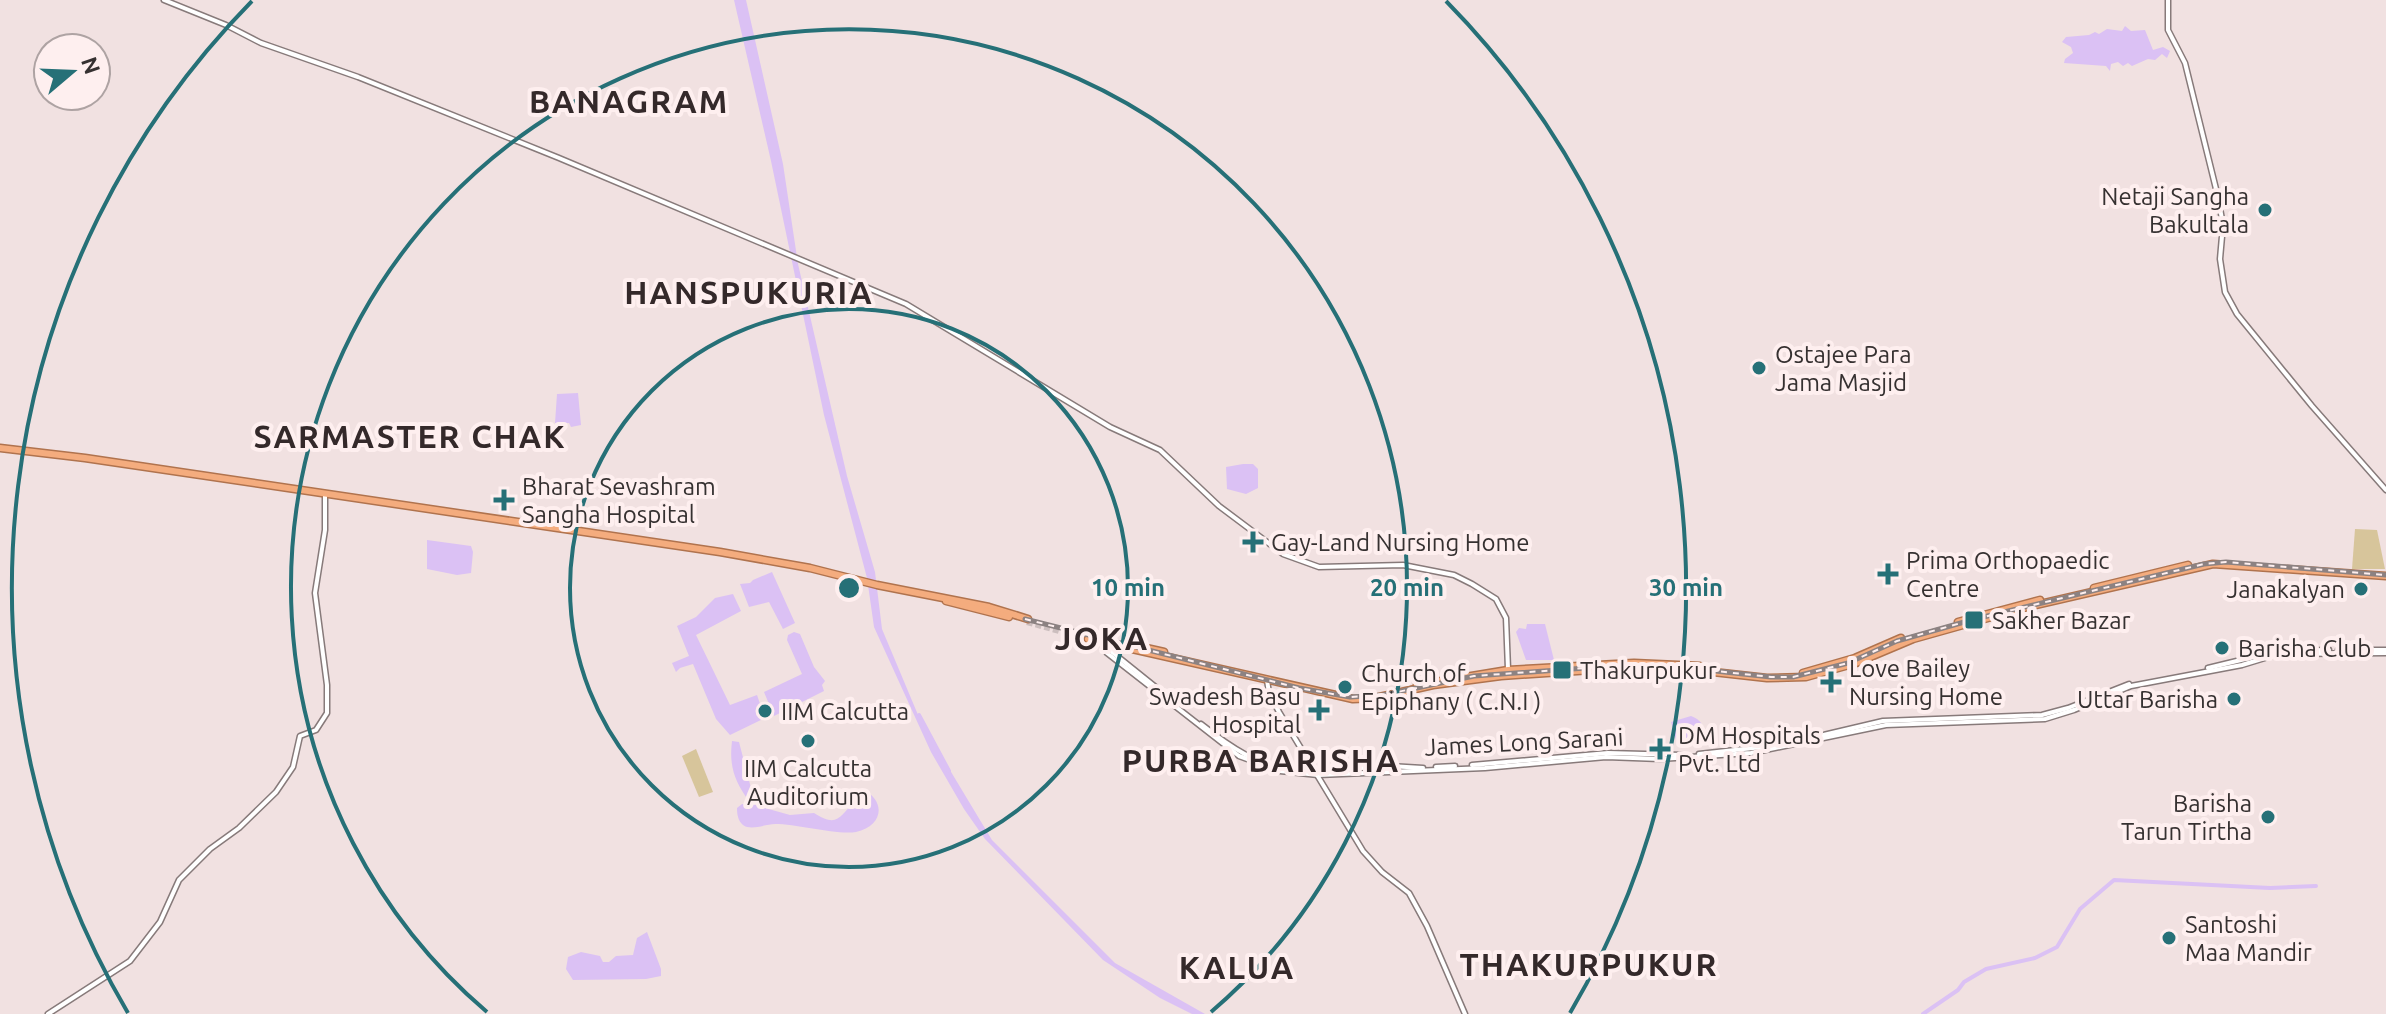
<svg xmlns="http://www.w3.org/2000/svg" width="2386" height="1014" font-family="Ubuntu,sans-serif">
	<rect width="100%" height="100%" fill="#f1e1e1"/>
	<g fill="#d7c59b">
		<path d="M2355,529l22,1 8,39h-33z"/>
		<path d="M696,749l17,43 -14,5 -17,-41z"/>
	</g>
	<g fill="#dbc1f4">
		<path d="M734,0h12l37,164 15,100 49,212 28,96 7,57 39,93 71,118 123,123 90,51h-13l-32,-16 -57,-38 -118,-121 -21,-30 -33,-57 -57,-125 -7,-49 -43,-163 -53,-254z"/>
		<path d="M2125,26l6,5 14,-1 8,20 10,-3 7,4 -3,7 -5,-4 -7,6 -7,-1 -16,7 -4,-3 -5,3 -5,-4 -7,2 -1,7 -4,-5 -42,-3 1,-4 8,-6 -2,-6 -9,-5 4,-5 23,-2 6,-3 4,2 8,-5 15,2z"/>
		<path d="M578,393l3,32 -10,2 -2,-4h-14l2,-29z"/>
		<path d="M1243,464h10l5,5v19l-12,6 -19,-5 -1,-22z"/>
		<path d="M427,540l44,6 2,6 -2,21 -14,2 -30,-6z"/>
		<path d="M772,572l23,51 -12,6 -14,-27 -20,5 -9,-23 10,-1 3,-3z"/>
		<path d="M733,594l8,17 -45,24 34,70 27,-10 8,23 -35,17 -14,-16 -23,-55 -13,4 -4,4 -4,-9 17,-7 -12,-30 19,-9 19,-19z"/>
		<path d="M1527,624h18l9,36h-28l-10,-28 3,-4 7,1z"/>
		<path d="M794,632l6,2 14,33 11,14 -3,4 2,6 -50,25 -10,-24 38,-18 -15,-34 1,-5z"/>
		<path d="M1691,716c13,5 13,12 14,25l-18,4 -10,-2 -6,-21z"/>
		<path d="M732,741l7,1 13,50 13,10v6l25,7 24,-2c25,16 25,2 41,-11l-4,-11 11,-2c25,12 21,37 -6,43 -20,3 -59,-8 -81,-8 -9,0 -24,7 -32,1 -5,-4 -6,-11 -6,-17l5,-4h6l1,-3c-15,-20 -20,-36 -17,-60z"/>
		<path d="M647,932l14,37v7l-15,3 -73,1 -7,-11 2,-12 13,-5 19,4 3,6h6l7,-6 17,-1 4,-17z"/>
	</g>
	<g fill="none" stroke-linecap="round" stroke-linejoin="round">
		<g stroke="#dbc1f4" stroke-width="4">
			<path d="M919,715l30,56"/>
			<path d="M1923,1014l35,-24 6,-8 22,-13 49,-11 22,-11 23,-38 34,-29 156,8 46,-2"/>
		</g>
		<path stroke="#ccbebe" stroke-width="6" stroke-dasharray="6 3" stroke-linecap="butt" d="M1027,622l61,17"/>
		<defs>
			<g id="secondary">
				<path d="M164,0l62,25 35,18 97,34 201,81 347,146 204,123 50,23 59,56 64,48 36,13 84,-2 51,10 18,9 24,15 10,19 2,51"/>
				<path d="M2168,0v30l17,33 33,134 5,28 -3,34 5,33 12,22 75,92 74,84"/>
				<path d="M1096,637l11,16 132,103 41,15 38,4 167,-7 121,-11 54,2 91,-6 135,-28 159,-6 29,-9 57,-24 111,-21 36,-11 108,-1"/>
				<path d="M1112,640v12l61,49"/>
				<path d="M2338,650h48"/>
				<path d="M2208,668l70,-17 51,-1"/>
				<path d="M1267,680l2,13 10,19 84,139 19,21 27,21 18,33 38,88"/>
				<path d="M1201,724c29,23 57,42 94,47"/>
				<path d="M1699,754l82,-9 102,-24 159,-6 26,-7 61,-24"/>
				<path d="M1472,765l136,-12 74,2"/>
				<path d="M1436,767l19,-1"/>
				<path d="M1304,772l86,-6 33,2"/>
				<path d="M48,1014l82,-53 30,-39 19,-42 31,-31 29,-21 37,-36 17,-25 7,-31 16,-6 11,-17v-28l-12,-92 10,-63v-36"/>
			</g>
			<g id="trunk">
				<path d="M0,448l85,10 635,94 90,16 67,17 112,22 39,12"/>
				<path d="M2094,588l94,-23"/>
				<path d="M946,601l63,16"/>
				<path d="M1958,622l82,-22"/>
				<path d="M1088,639l265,60 22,-1 58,-13 68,-9 137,-9 48,2 81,9 39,-1 50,-14 57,-24 114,-32 186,-43 173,12"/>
				<path d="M1128,644l36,8"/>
				<path d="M1803,673l52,-15 46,-20"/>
				<path d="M1417,685l91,-15 126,-7 66,3"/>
			</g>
		</defs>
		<use href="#secondary" stroke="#877a7a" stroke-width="7"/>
		<use href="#trunk" stroke="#b0734e" stroke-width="9"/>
		<use href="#secondary" stroke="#fff" stroke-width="4"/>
		<use href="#trunk" stroke="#f4ac7e" stroke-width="6"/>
		<defs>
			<path id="rail" d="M1025,619l274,69 51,9 33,-2 91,-19 139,-10h56l102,11h22l55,-14 49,-22 78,-22 229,-55 22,-2 160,13"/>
		</defs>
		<use href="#rail" stroke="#8c8282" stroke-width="5"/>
		<use href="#rail" stroke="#feefef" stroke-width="2" stroke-dasharray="6" stroke-linecap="butt"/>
	</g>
	<g fill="none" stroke="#267077" stroke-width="4">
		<circle cx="849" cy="588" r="279"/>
		<path d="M487 1012A558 558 0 1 1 1211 1012"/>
		<path d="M128 1013A837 837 0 0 1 252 1M1446 1A837 837 0 0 1 1570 1013"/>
	</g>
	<g fill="#267077" stroke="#feefef" stroke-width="3">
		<circle cx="2265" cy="210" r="8"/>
		<circle cx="1759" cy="368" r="8"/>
		<path d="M500 488h8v8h8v8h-8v8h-8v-8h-8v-8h8z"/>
		<path d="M1249 530h8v8h8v8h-8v8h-8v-8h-8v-8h8z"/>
		<path d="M1884 562h8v8h8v8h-8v8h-8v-8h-8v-8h8z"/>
		<circle cx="2361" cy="589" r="8"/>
		<rect x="1964" y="610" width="20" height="20" rx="4"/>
		<circle cx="2222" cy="648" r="8"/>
		<rect x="1552" y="660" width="20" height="20" rx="4"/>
		<path d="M1827 670h8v8h8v8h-8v8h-8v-8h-8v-8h8z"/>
		<circle cx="1345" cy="687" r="8"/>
		<circle cx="2234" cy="699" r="8"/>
		<path d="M1315 698h8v8h8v8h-8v8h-8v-8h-8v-8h8z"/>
		<circle cx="765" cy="711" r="8"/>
		<circle cx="808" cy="741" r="8"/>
		<path d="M1656 737h8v8h8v8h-8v8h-8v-8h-8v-8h8z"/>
		<circle cx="2268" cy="817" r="8"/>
		<circle cx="2169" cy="938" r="8"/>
	</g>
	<g text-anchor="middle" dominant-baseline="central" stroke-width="8" stroke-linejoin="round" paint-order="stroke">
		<g font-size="24" fill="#363131" stroke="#feefef" text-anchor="start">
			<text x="2249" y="196" text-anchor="end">Netaji Sangha<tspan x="2249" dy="28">Bakultala</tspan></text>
			<text x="1775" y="354">Ostajee Para<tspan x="1775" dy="28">Jama Masjid</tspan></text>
			<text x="522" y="486">Bharat Sevashram<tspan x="522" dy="28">Sangha Hospital</tspan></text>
			<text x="1271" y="542">Gay-Land Nursing Home</text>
			<text x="1906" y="560">Prima Orthopaedic<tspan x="1906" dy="28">Centre</tspan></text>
			<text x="2345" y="589" text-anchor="end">Janakalyan</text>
			<text x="1992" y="620">Sakher Bazar</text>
			<text x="2238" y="648">Barisha Club</text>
			<text x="1849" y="668">Love Bailey<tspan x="1849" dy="28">Nursing Home</tspan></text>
			<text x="1580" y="670">Thakurpukur</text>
			<text x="1361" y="673">Church of<tspan x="1361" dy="28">Epiphany ( C.N.I )</tspan></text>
			<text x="1301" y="696" text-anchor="end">Swadesh Basu<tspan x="1301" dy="28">Hospital</tspan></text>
			<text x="2218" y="699" text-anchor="end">Uttar Barisha</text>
			<text x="781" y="711">IIM Calcutta</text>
			<text x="1678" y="735">DM Hospitals<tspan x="1678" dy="28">Pvt. Ltd</tspan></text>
			<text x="808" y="768" text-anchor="middle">IIM Calcutta<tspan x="808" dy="28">Auditorium</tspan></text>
			<text x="2252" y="803" text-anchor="end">Barisha<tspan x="2252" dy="28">Tarun Tirtha</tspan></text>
			<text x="2185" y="924">Santoshi<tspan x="2185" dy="28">Maa Mandir</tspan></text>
		</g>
		<g font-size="24" fill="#363131" stroke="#feefef">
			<text transform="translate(1524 742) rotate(-3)">James Long Sarani</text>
		</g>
		<g font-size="32" font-weight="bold" letter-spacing="2" fill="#34292a" stroke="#feefef">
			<text x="629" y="101">BANAGRAM</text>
			<text x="749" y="292">HANSPUKURIA</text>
			<text x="410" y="436">SARMASTER CHAK</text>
			<text x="1102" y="638">JOKA</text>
			<text x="1261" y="760">PURBA BARISHA</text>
			<text x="1589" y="964">THAKURPUKUR</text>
			<text x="1237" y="967">KALUA</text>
		</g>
	</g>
	<circle cx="849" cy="588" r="12" fill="#267077" stroke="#feefef" stroke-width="4"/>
	<g font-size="24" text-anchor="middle" font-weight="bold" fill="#267077" stroke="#feefef" stroke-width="8" stroke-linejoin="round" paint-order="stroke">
		<text x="1128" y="596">10 min</text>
		<text x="1407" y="596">20 min</text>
		<text x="1686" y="596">30 min</text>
	</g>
	<g transform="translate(72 72) rotate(71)"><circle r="38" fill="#feefef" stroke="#aea3a3" stroke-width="2"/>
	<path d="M0-6L14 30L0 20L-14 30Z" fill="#267077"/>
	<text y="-12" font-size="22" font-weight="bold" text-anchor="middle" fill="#363131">N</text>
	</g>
</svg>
